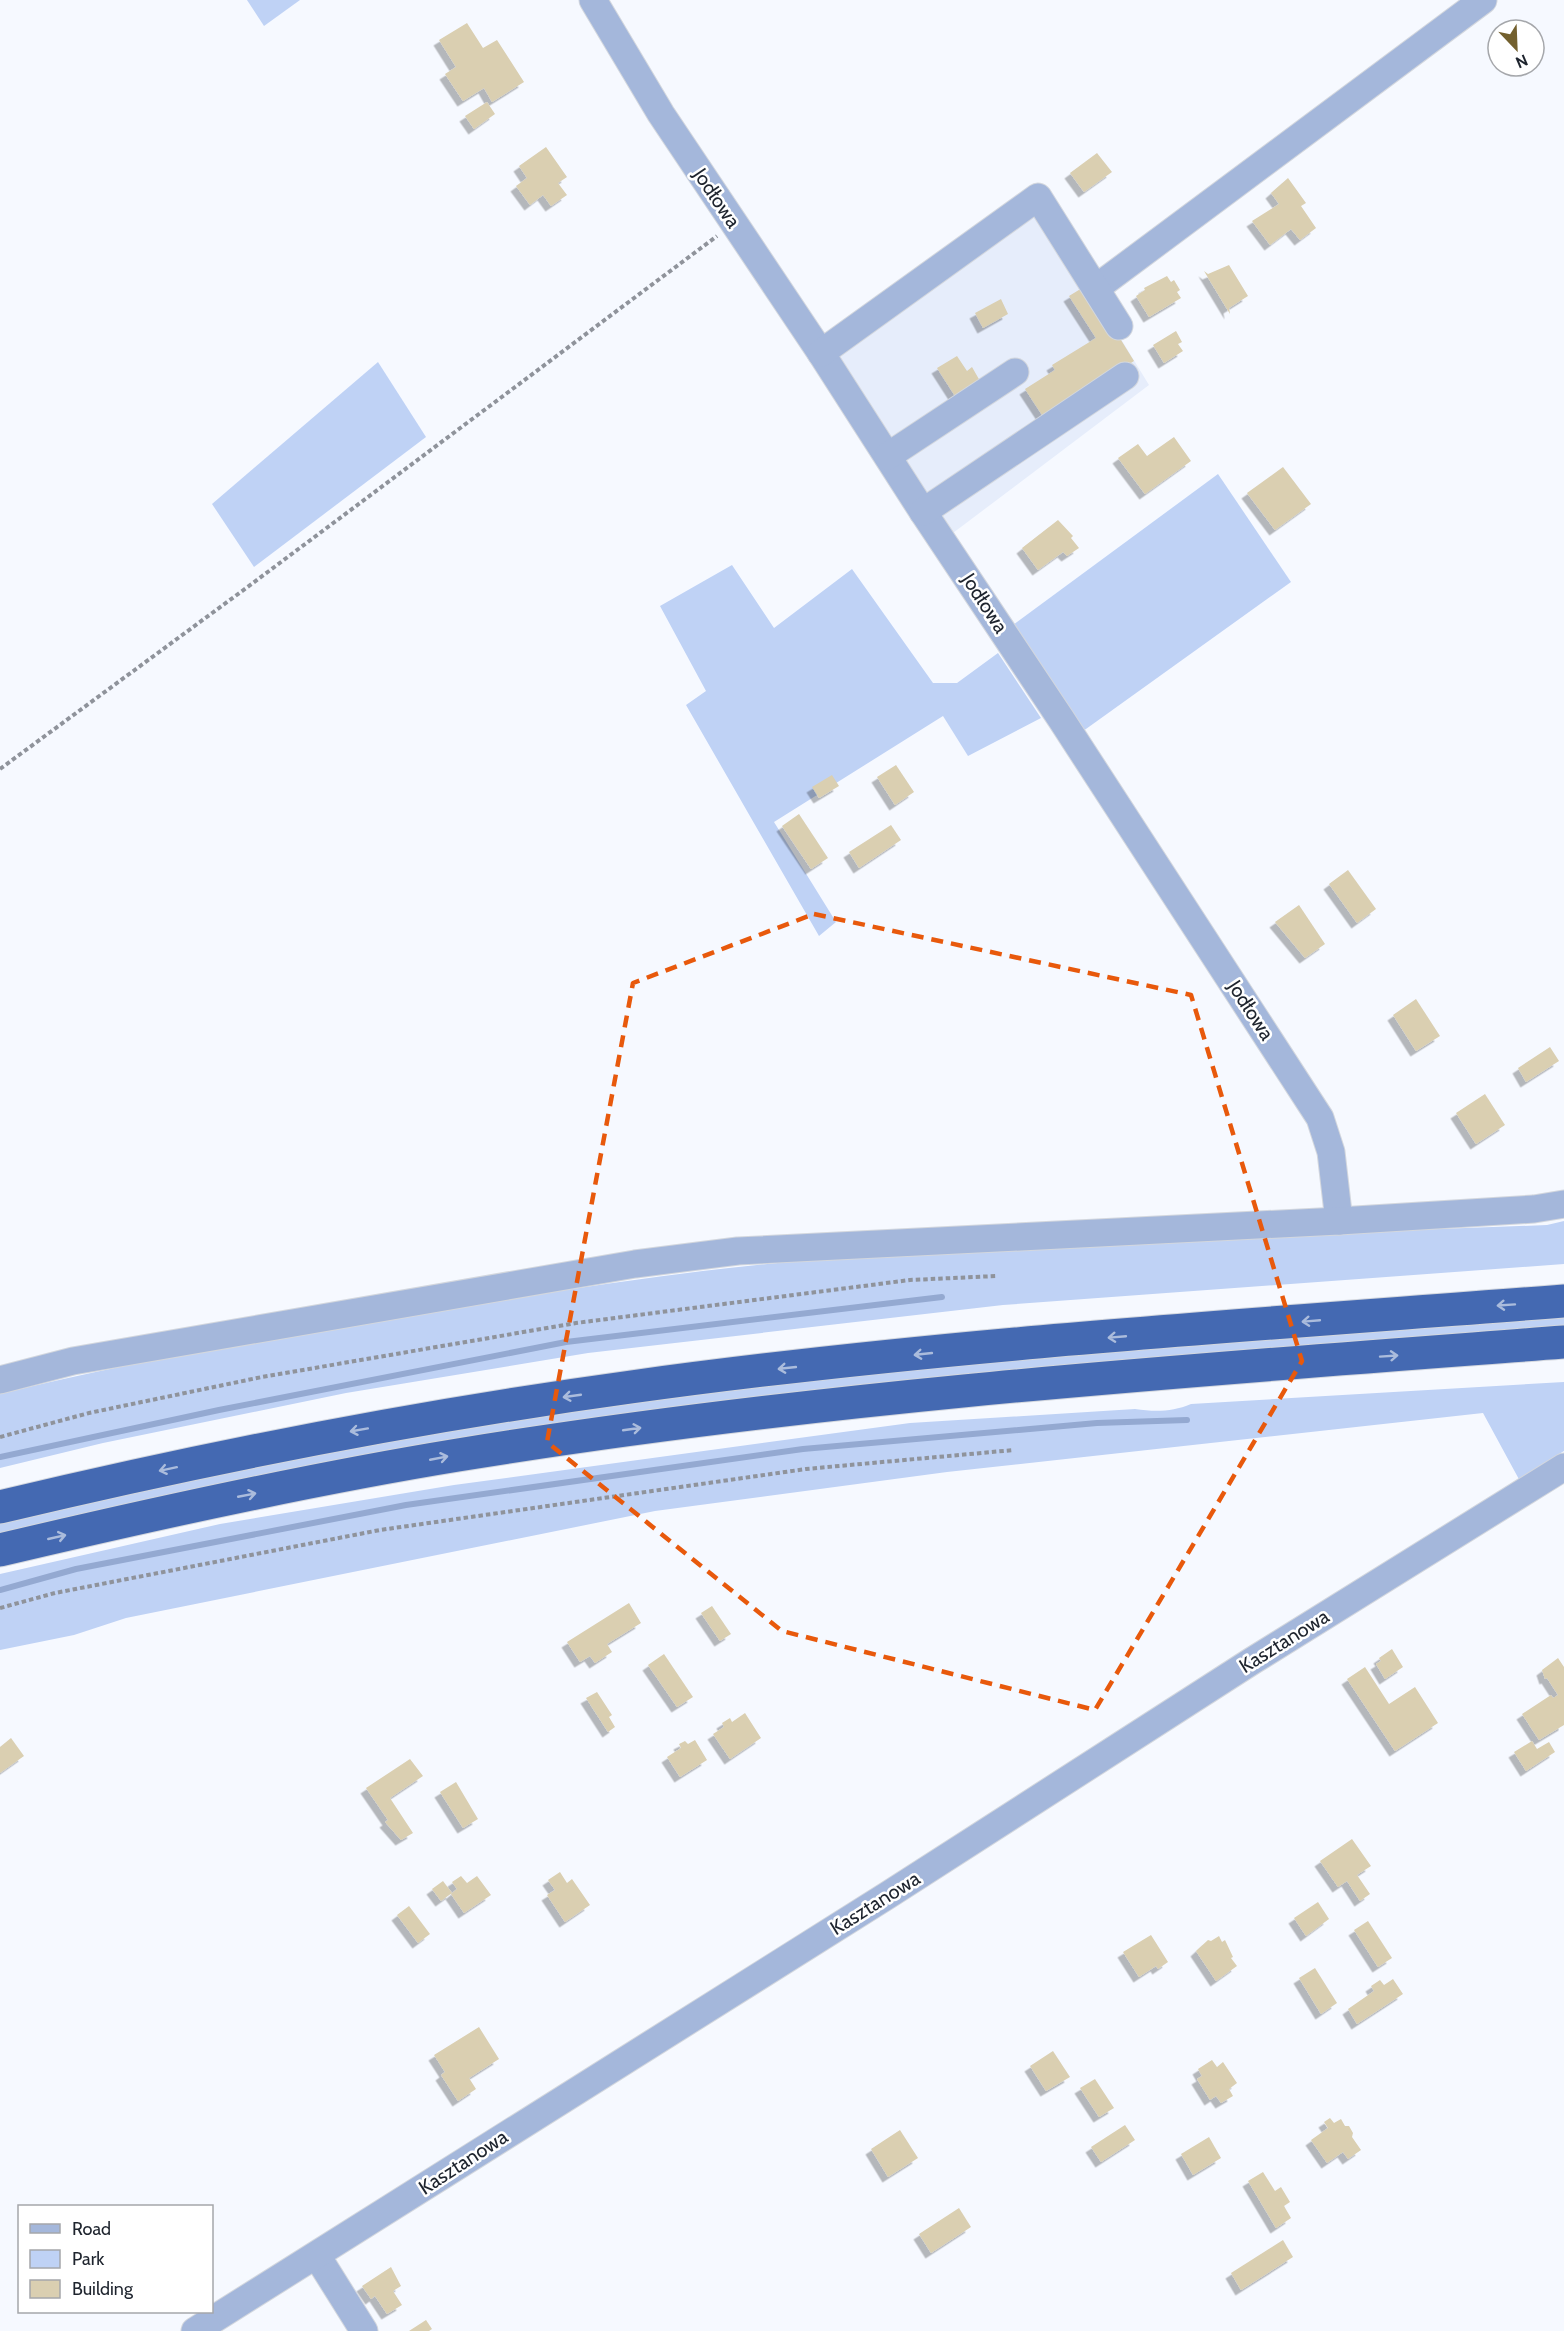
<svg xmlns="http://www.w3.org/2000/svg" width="1564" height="2331" font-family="Cabin,sans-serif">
	<defs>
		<filter id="shadow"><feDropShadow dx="-5.5" dy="5.5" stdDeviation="0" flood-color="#0004"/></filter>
	</defs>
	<rect width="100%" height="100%" fill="#f6f9ff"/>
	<path fill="#e6edfb" d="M1031,211l15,5 103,169 -200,151 -116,-183z"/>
	<g fill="#bfd2f5">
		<path d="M247,0h53l-36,26z"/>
		<path d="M378,362l48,75 -172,130 -42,-63z"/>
		<path d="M1218,474l73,108 -212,152 -70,-106z"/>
		<path d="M732,565l42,63 78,-59 81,114h24l41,-30 43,65 -73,38 -25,-40 -169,106 62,100 -17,14 -133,-231 20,-14 -46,-85z"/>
		<path d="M1564,1221v43l-561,41 -415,48 -242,40 -243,50 -103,25v-74c137,-34 276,-57 415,-80 124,-20 248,-41 373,-52 252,-22 506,-27 759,-37z"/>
		<path d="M1564,1312v17l-354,28 -1210,179v-16l472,-98 359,-49z"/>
		<path d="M1564,1382v69l-28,17 -15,15 -38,-70 -536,59 -292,39 -529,107 -52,17 -74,15v-76l220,-50 234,-39 456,-62 225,-14c20,3 37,3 56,-5z"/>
	</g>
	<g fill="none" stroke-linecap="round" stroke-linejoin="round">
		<g stroke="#94a9d1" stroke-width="6">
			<path d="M0,1457l219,-47 347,-68 376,-45"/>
			<path d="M0,1590l76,-21 330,-64 397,-56 294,-26 90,-3"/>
		</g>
	</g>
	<g fill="#dacfb1" filter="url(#shadow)">
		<path d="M467,23l16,25 14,-8 27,42 -32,20 -8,-14 -21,13 -18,-27 11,-7 -17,-27z"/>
		<path d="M487,102l8,12 -21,15 -9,-13z"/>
		<path d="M546,147l21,30 -9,6 9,12 -16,11 -8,-11 -13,10 -14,-19 11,-8 -8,-12z"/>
		<path d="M1097,153l15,19 -28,20 -14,-19z"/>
		<path d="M1288,178l18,25 -5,3 15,22 -16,12 -9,-11 -21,16 -18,-24 27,-17 -8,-11z"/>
		<path d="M1229,265l19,31 -19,12 1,6 -26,-43 4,3z"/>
		<path d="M1167,276l4,6 3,-2 6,10 -3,2 4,6 -32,19 -13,-21 9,-6 -1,-2z"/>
		<path d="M1087,285l47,76 -90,57 -19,-29 30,-19 -3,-5 44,-27 -27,-42z"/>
		<path d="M1001,299l7,15 -25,14 -8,-15z"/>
		<path d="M1176,331l6,11 -4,2 5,7 -19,12 -11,-18z"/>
		<path d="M957,356l10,15 5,-4 8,14 -25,15 -18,-28z"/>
		<path d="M1174,437l17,24 -46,33 -27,-36 20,-14 9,12z"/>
		<path d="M1283,467l28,37 -36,26 -28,-37z"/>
		<path d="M1058,520l15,16 -2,2 8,10 -12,8 -4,-4 -25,18 -16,-22z"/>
		<path d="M896,765l18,27 -19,13 -18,-28z"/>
		<path d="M832,775l7,11 -20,12 -7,-11z"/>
		<path d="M799,814l29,44 -17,11 -29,-43z"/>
		<path d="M891,825l10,15 -42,28 -10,-16z"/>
		<path d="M1348,870l28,39 -19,14 -28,-39z"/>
		<path d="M1299,905l26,39 -20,14 -30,-36z"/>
		<path d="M1416,999l24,37 -24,15 -23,-36z"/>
		<path d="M1550,1047l9,14 -33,21 -8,-14z"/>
		<path d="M1485,1094l20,31 -29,19 -20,-31z"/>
		<path d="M629,1603l12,20 -34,21 5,8 -17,11 -5,-7 -10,6 -13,-20z"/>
		<path d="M712,1606l19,28 -11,7 -19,-28z"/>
		<path d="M1392,1649l11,18 -18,12 -9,-15 5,-3 -2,-3z"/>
		<path d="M664,1654l29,43 -16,10 -29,-42z"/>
		<path d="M1558,1658l6,9v58l-25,15 -17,-26 29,-19 2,3 5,-3 -11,-17 -2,1 -3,-9z"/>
		<path d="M1365,1667l24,37 26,-17 23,36 -43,28 -48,-72z"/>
		<path d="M597,1692l15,23 -3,2 6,10 -7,5 -22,-34z"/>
		<path d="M745,1713l16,25 -31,21 -17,-25 11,-7 -2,-4 8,-5 2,4z"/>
		<path d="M11,1738l13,18 -24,17v-26z"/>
		<path d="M695,1740l12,20 -27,17 -13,-20 14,-9 -2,-4 6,-3 3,3z"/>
		<path d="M1532,1741l5,8 12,-7 6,10 -29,19 -12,-19z"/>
		<path d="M410,1759l13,17 -33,22 23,35 -12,7 -16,-18 3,-2 -22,-32z"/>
		<path d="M456,1782l22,37 -15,9 -23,-36z"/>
		<path d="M1352,1839l19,27 -14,9 13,19 -10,7 -13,-20 -9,6 -18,-26z"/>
		<path d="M560,1872l7,11 5,-4 18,26 -25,17 -18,-27 8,-5 -7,-10z"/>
		<path d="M461,1876l6,7 10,-7 14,19 -27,18 -13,-19 6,-5 -5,-7z"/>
		<path d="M443,1881l9,12 -11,8 -9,-12z"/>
		<path d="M1318,1902l11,17 -23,17 -12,-18z"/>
		<path d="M409,1906l21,28 -12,9 -21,-28z"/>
		<path d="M1368,1921l24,37 -14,9 -24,-37z"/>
		<path d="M1151,1935l17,27 -10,7 -2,-3 -17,11 -16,-25z"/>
		<path d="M1219,1936l3,6 3,-2 8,17 -2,1 6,8 -21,15 -20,-30 12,-11 3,1z"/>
		<path d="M1315,1968l22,35 -16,11 -22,-36z"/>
		<path d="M1393,1979l10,15 -46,30 -9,-15 26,-18 -3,-5 9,-6 4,5z"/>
		<path d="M479,2027l20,32 -30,19 7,11 -18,12 -17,-26 4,-3 -11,-17z"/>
		<path d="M1053,2051l17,26 -24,14 -16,-25z"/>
		<path d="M1212,2060l5,7 6,-5 14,21 -8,6 4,7 -12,7 -5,-7 -6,4 -13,-21 5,-3 -4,-7z"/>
		<path d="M1095,2079l19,29 -15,9 -19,-29z"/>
		<path d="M1330,2118l4,5 7,-4 4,7h4l4,7 -1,4 9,13 -13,9 -5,-7 -16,11 -16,-23 17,-12 -4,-6z"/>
		<path d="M1125,2125l10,15 -34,22 -10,-15z"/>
		<path d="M900,2130l18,28 -30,19 -17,-28z"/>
		<path d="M1209,2137l12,21 -28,17 -12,-21z"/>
		<path d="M1263,2172l12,19 6,-4 9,15 -6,4 7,12 -15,10 -28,-47z"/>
		<path d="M959,2208l12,19 -40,26 -12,-19z"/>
		<path d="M1283,2240l10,17 -52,33 -10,-17z"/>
		<path d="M391,2267l10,19 -8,5 9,14 -15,9 -12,-18 -4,3 -9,-13z"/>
		<path d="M426,2320l6,9 -3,2h-20z"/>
	</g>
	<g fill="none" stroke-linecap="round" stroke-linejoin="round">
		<defs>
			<g id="minor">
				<path d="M593,0l68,114 160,239 102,159 138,207 259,399 11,34 8,69"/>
				<path d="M1096,288l387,-288"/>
				<path d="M821,353l217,-156 81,129"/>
				<path d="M888,456l127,-84"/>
				<path d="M923,512l202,-136"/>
				<path d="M0,1380l73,-19 562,-97 103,-13 601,-30 195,-12 30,-5"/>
				<path d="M317,2256l47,75"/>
				<path d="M195,2331l693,-436 364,-234 312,-194"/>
			</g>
			<g id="highway">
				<path d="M0,1507c209,-50 419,-91 631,-120 310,-43 622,-62 933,-86"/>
				<path d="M0,1550c152,-36 305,-70 458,-95 366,-60 737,-85 1106,-113"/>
			</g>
		</defs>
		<use href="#minor" stroke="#d3d7de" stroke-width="29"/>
		<use href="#highway" stroke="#d3d7de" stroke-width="35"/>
		<g stroke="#8f939b" stroke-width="4" stroke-dasharray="4.5 3" stroke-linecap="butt">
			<path d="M0,769l253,-186 464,-347"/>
			<path d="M0,1437l89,-24 173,-36 314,-54 334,-43 86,-4"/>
			<path d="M0,1608l55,-15 325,-63 426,-61 208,-19"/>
		</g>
		<use href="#minor" stroke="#a4b7db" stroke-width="27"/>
		<use href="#highway" stroke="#4469b2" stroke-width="33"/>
	</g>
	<defs><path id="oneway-shaft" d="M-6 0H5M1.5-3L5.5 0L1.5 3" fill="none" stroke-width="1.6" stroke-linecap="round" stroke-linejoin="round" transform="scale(1.5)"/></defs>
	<g stroke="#abbcdc">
		<use href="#oneway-shaft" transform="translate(1506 1305) rotate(176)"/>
		<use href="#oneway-shaft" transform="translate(1311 1321) rotate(175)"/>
		<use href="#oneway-shaft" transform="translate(1117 1337) rotate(175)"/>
		<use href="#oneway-shaft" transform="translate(923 1354) rotate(174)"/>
		<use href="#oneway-shaft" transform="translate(1389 1356) rotate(-4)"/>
		<use href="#oneway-shaft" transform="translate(787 1368) rotate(174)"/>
		<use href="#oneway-shaft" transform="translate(572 1396) rotate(172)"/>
		<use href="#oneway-shaft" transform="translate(632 1429) rotate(-8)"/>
		<use href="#oneway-shaft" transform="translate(359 1430) rotate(170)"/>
		<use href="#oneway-shaft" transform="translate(439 1458) rotate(-11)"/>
		<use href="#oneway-shaft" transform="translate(168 1469) rotate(168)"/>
		<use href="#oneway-shaft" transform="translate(247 1495) rotate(-11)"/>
		<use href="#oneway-shaft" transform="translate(57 1537) rotate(-13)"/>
	</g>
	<path fill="none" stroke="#e8590c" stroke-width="4.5" stroke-dasharray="12 8" stroke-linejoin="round" d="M814,914l377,81 111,366 -207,349 -313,-79 -235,-189 86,-459z"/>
	<g text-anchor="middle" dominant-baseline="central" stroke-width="5" stroke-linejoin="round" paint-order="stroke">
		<g font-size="20" fill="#1e242e" stroke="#fff">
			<text transform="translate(717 198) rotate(56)">Jodłowa</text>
			<text transform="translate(985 603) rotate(57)">Jodłowa</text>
			<text transform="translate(1251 1010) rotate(57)">Jodłowa</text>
			<text transform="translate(1284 1641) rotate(-32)">Kasztanowa</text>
			<text transform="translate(875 1903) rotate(-32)">Kasztanowa</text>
			<text transform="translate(463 2162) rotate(-33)">Kasztanowa</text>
		</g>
	</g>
	<rect x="18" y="2205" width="195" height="108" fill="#ffffff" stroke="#a5a7ab" stroke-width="1.5"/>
	<rect x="30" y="2224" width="30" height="9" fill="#a4b7db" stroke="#a5a7ab" stroke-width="1.5"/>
	<text x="72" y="2235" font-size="18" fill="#1e242e">Road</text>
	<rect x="30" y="2250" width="30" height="18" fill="#bfd2f5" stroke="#a5a7ab" stroke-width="1.5"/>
	<text x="72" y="2265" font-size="18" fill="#1e242e">Park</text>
	<rect x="30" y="2280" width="30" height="18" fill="#dacfb1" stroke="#a5a7ab" stroke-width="1.5"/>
	<text x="72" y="2295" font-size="18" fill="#1e242e">Building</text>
	<g transform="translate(1516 48) rotate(157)"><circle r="28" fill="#ffffff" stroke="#a5a7ab" stroke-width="1.5"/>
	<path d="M0-4.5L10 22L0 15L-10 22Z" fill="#73602e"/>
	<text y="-9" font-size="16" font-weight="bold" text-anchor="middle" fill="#1e242e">N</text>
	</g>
</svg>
